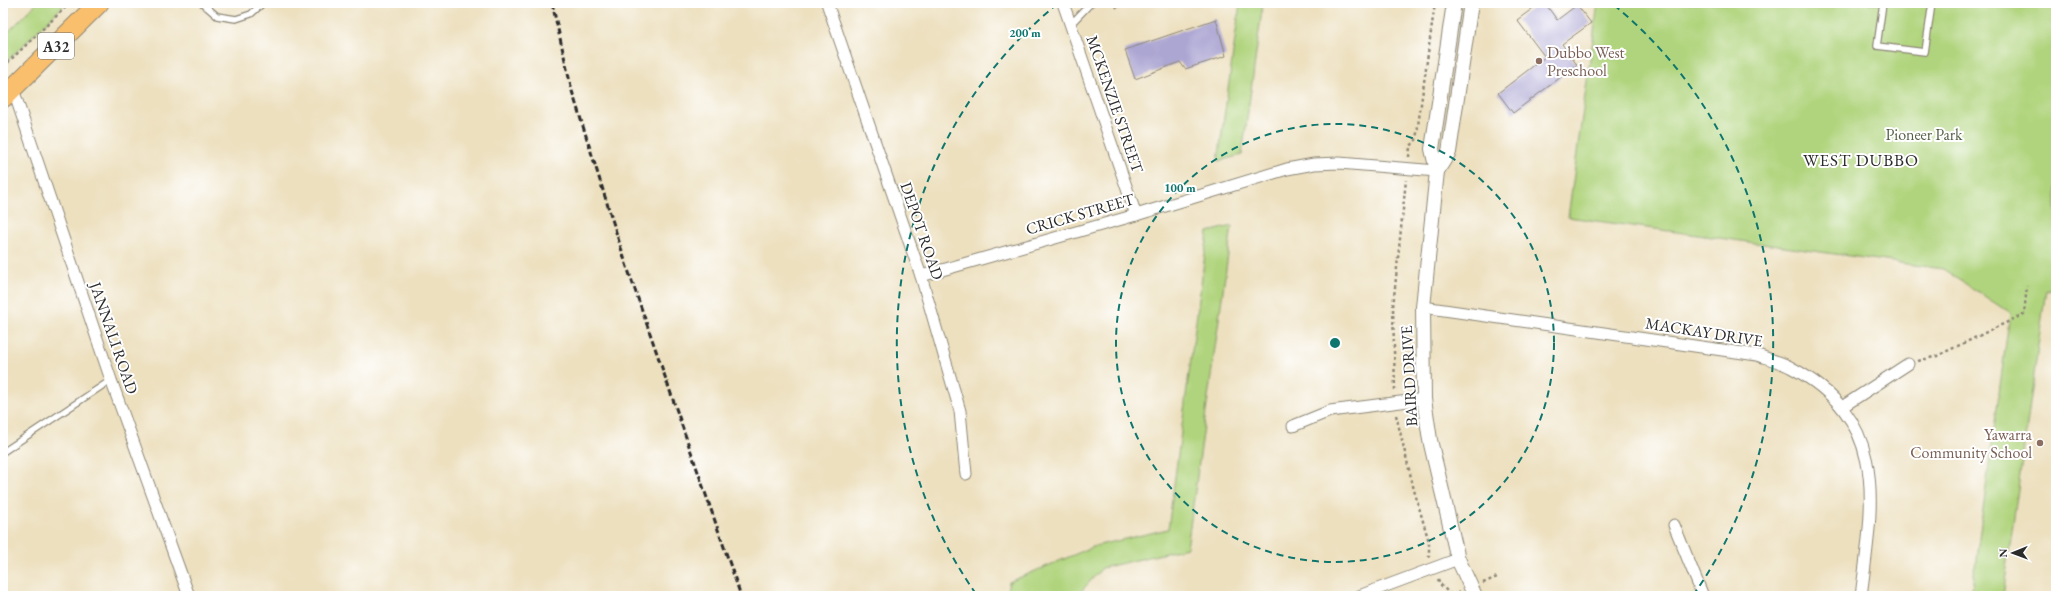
<svg xmlns="http://www.w3.org/2000/svg" width="2059" height="599" font-family="'EB Garamond',serif">
	<rect width="100%" height="100%" fill="#fff"/>
	<filter id="ink" filterUnits="userSpaceOnUse"><feTurbulence type="fractalNoise" baseFrequency=".025" numOctaves="2"/><feDisplacementMap in="SourceGraphic" scale="8" xChannelSelector="R" yChannelSelector="G"/><feConvolveMatrix kernelMatrix="1 2 1 2 8 2 1 2 1" color-interpolation-filters="sRGB"/></filter>
	<filter id="wash" filterUnits="userSpaceOnUse"><feTurbulence type="fractalNoise" baseFrequency=".012" numOctaves="4" result="noise"/><feDisplacementMap in="SourceGraphic" scale="16" xChannelSelector="R" yChannelSelector="G"/><feGaussianBlur stdDeviation="0.9" result="paint"/><feColorMatrix in="noise" values="0 0 0 0 0 0 0 0 0 0 0 0 0 0 0 0 0 1.4 0 .05"/><feComposite in="paint" operator="in"/></filter>
	<g filter="url(#wash)">
		<rect width="100%" height="100%" fill="#ede0bf"/>
		<g fill="#b0d47d" stroke="#6e8054">
			<path d="M37,3h29l-63,62v-28z"/>
			<path d="M1240,3h23l-21,152 -24,6z"/>
			<path d="M1598,3h458v287l-10,-1 -43,307h-32l39,-283 -67,-44 -375,-52z"/>
			<path d="M1232,226l-45,322 -85,20 -25,28h-71l3,-14 86,-36 73,-17 40,-297z"/>
		</g>
		<g id="blocks">
			<g fill="#aca6d3">
				<path d="M1114,3h15l-13,5z"/>
				<path d="M1540,3h5l12,17 20,-15 14,18 -29,21 15,21 -64,48 -15,-20 47,-36 -28,-37z"/>
				<path d="M1216,19l10,37 -41,13 -5,-7 -45,17 -10,-29z"/>
			</g>
		</g>
	</g>
	<g filter="url(#ink)">
		<use href="#blocks" fill-opacity="0" stroke="#8c8675" stroke-width="1"/>
		<g fill="none" stroke-linecap="round" stroke-linejoin="round">
			<defs>
				<g id="service">
					<path d="M202,3l15,13 19,3 15,-5 12,-11"/>
					<path d="M1883,3l-6,43 48,6 7,-49"/>
					<path d="M1071,24l20,-21"/>
					<path d="M3,452l108,-72"/>
				</g>
				<g id="minor">
					<path d="M827,3l94,273 39,135 6,63"/>
					<path d="M1063,3l73,212"/>
					<path d="M13,89l98,291 78,216"/>
					<path d="M921,276l215,-61 151,-46 27,-5 25,-1 98,8"/>
					<path d="M1423,307l334,48c12,4 24,7 35,13 98,53 81,134 69,228"/>
					<path d="M1842,407l66,-43"/>
					<path d="M1293,426l37,-15 94,-12"/>
					<path d="M1674,525l29,71"/>
					<path d="M1359,596l99,-37"/>
				</g>
				<g id="tertiary">
					<path d="M1454,3l-22,146 5,22 -14,136 1,92 6,41 28,119 17,37"/>
					<path d="M1437,171l12,-19 22,-149"/>
				</g>
				<path id="trunk" d="M3,98l96,-95"/>
			</defs>
			<use href="#service" stroke="#8c8675" stroke-width="8"/>
			<use href="#minor" stroke="#8c8675" stroke-width="13"/>
			<use href="#tertiary" stroke="#8c8675" stroke-width="16"/>
			<use href="#trunk" stroke="#8c8675" stroke-width="21"/>
			<g stroke="#8c8675" stroke-width="2.5" stroke-dasharray="3 3" stroke-linecap="butt">
				<path d="M3,67l67,-64"/>
				<path d="M1409,157l1,-10 6,-7 19,-137"/>
				<path d="M1918,361l19,-5 87,-42 3,-28"/>
				<path d="M1395,390l-2,-83 13,-127"/>
				<path d="M1396,415l18,75 15,52v15"/>
				<path d="M1438,579l2,5 12,12 8,-4"/>
				<path d="M1483,583l14,-6"/>
			</g>
			<use href="#service" stroke="#fff" stroke-width="5.5"/>
			<use href="#minor" stroke="#fff" stroke-width="11"/>
			<use href="#tertiary" stroke="#fff" stroke-width="14"/>
			<use href="#trunk" stroke="#f9bf6d" stroke-width="19"/>
			<path stroke="#2b2b2b" stroke-width="3" stroke-dasharray="6 3" stroke-linecap="butt" d="M552,3l20,88 54,173 115,332"/>
		</g>
	</g>
	<g fill="none" stroke="#0f766e" stroke-width="2" stroke-dasharray="7 5">
		<circle cx="1335" cy="343" r="219"/>
		<path d="M976 594A438 438 0 0 1 1056 5M1614 5A438 438 0 0 1 1694 594"/>
	</g>
	<g fill="#8d6e63" stroke="#fff" stroke-width="1.5">
		<circle cx="1539" cy="61" r="4"/>
		<circle cx="2040" cy="443" r="4"/>
	</g>
	<g text-anchor="middle" dominant-baseline="central" stroke-width="4" stroke-linejoin="round" paint-order="stroke">
		<rect fill="#fff" stroke="#6b6b6b" stroke-width="1" x="38" y="33" width="36" height="26" rx="3"/>
		<g font-size="15" font-weight="bold" fill="#2b2b2b">
			<text x="56" y="46">A32</text>
		</g>
		<g font-size="16" fill="#785e54" stroke="#fff" text-anchor="start">
			<text x="1547" y="52">Dubbo West<tspan x="1547" dy="18">Preschool</tspan></text>
			<text x="2032" y="434" text-anchor="end">Yawarra<tspan x="2032" dy="18">Community School</tspan></text>
		</g>
		<g font-size="16" fill="#2b2b2b" stroke="#fff">
			<text transform="translate(1115 104) rotate(71)">MCKENZIE STREET</text>
			<text transform="translate(1080 214) rotate(-16)">CRICK STREET</text>
			<text transform="translate(922 231) rotate(71)">DEPOT ROAD</text>
			<text transform="translate(1704 332) rotate(9)">MACKAY DRIVE</text>
			<text transform="translate(114 338) rotate(71)">JANNALI ROAD</text>
			<text transform="translate(1409 376) rotate(-93)">BAIRD DRIVE</text>
		</g>
		<g font-size="16" fill="#535e44" stroke="#fff">
			<text x="1924" y="134">Pioneer Park</text>
		</g>
		<g font-size="17" letter-spacing="1" fill="#2b2b2b" stroke="#fff">
			<text x="1861" y="160">WEST DUBBO</text>
		</g>
	</g>
	<circle cx="1335" cy="343" r="6" fill="#0f766e" stroke="#fff" stroke-width="2"/>
	<g font-size="12" text-anchor="middle" font-weight="bold" fill="#0f766e" stroke="#fff" stroke-width="4" stroke-linejoin="round" paint-order="stroke">
		<text x="1025" y="37">200 m</text>
		<text x="1180" y="192">100 m</text>
	</g>
	<rect width="2059" height="599" fill="none" stroke="#fff" stroke-width="16"/>
	<g transform="translate(2013 553) rotate(269)" stroke="#ffffff" stroke-width="3" paint-order="stroke">
	<path d="M0-3L7 15L0 10L-7 15Z" fill="#2b2b2b"/>
	<text y="-6" font-size="11" font-weight="bold" text-anchor="middle" fill="#2b2b2b">N</text>
	</g>
</svg>
